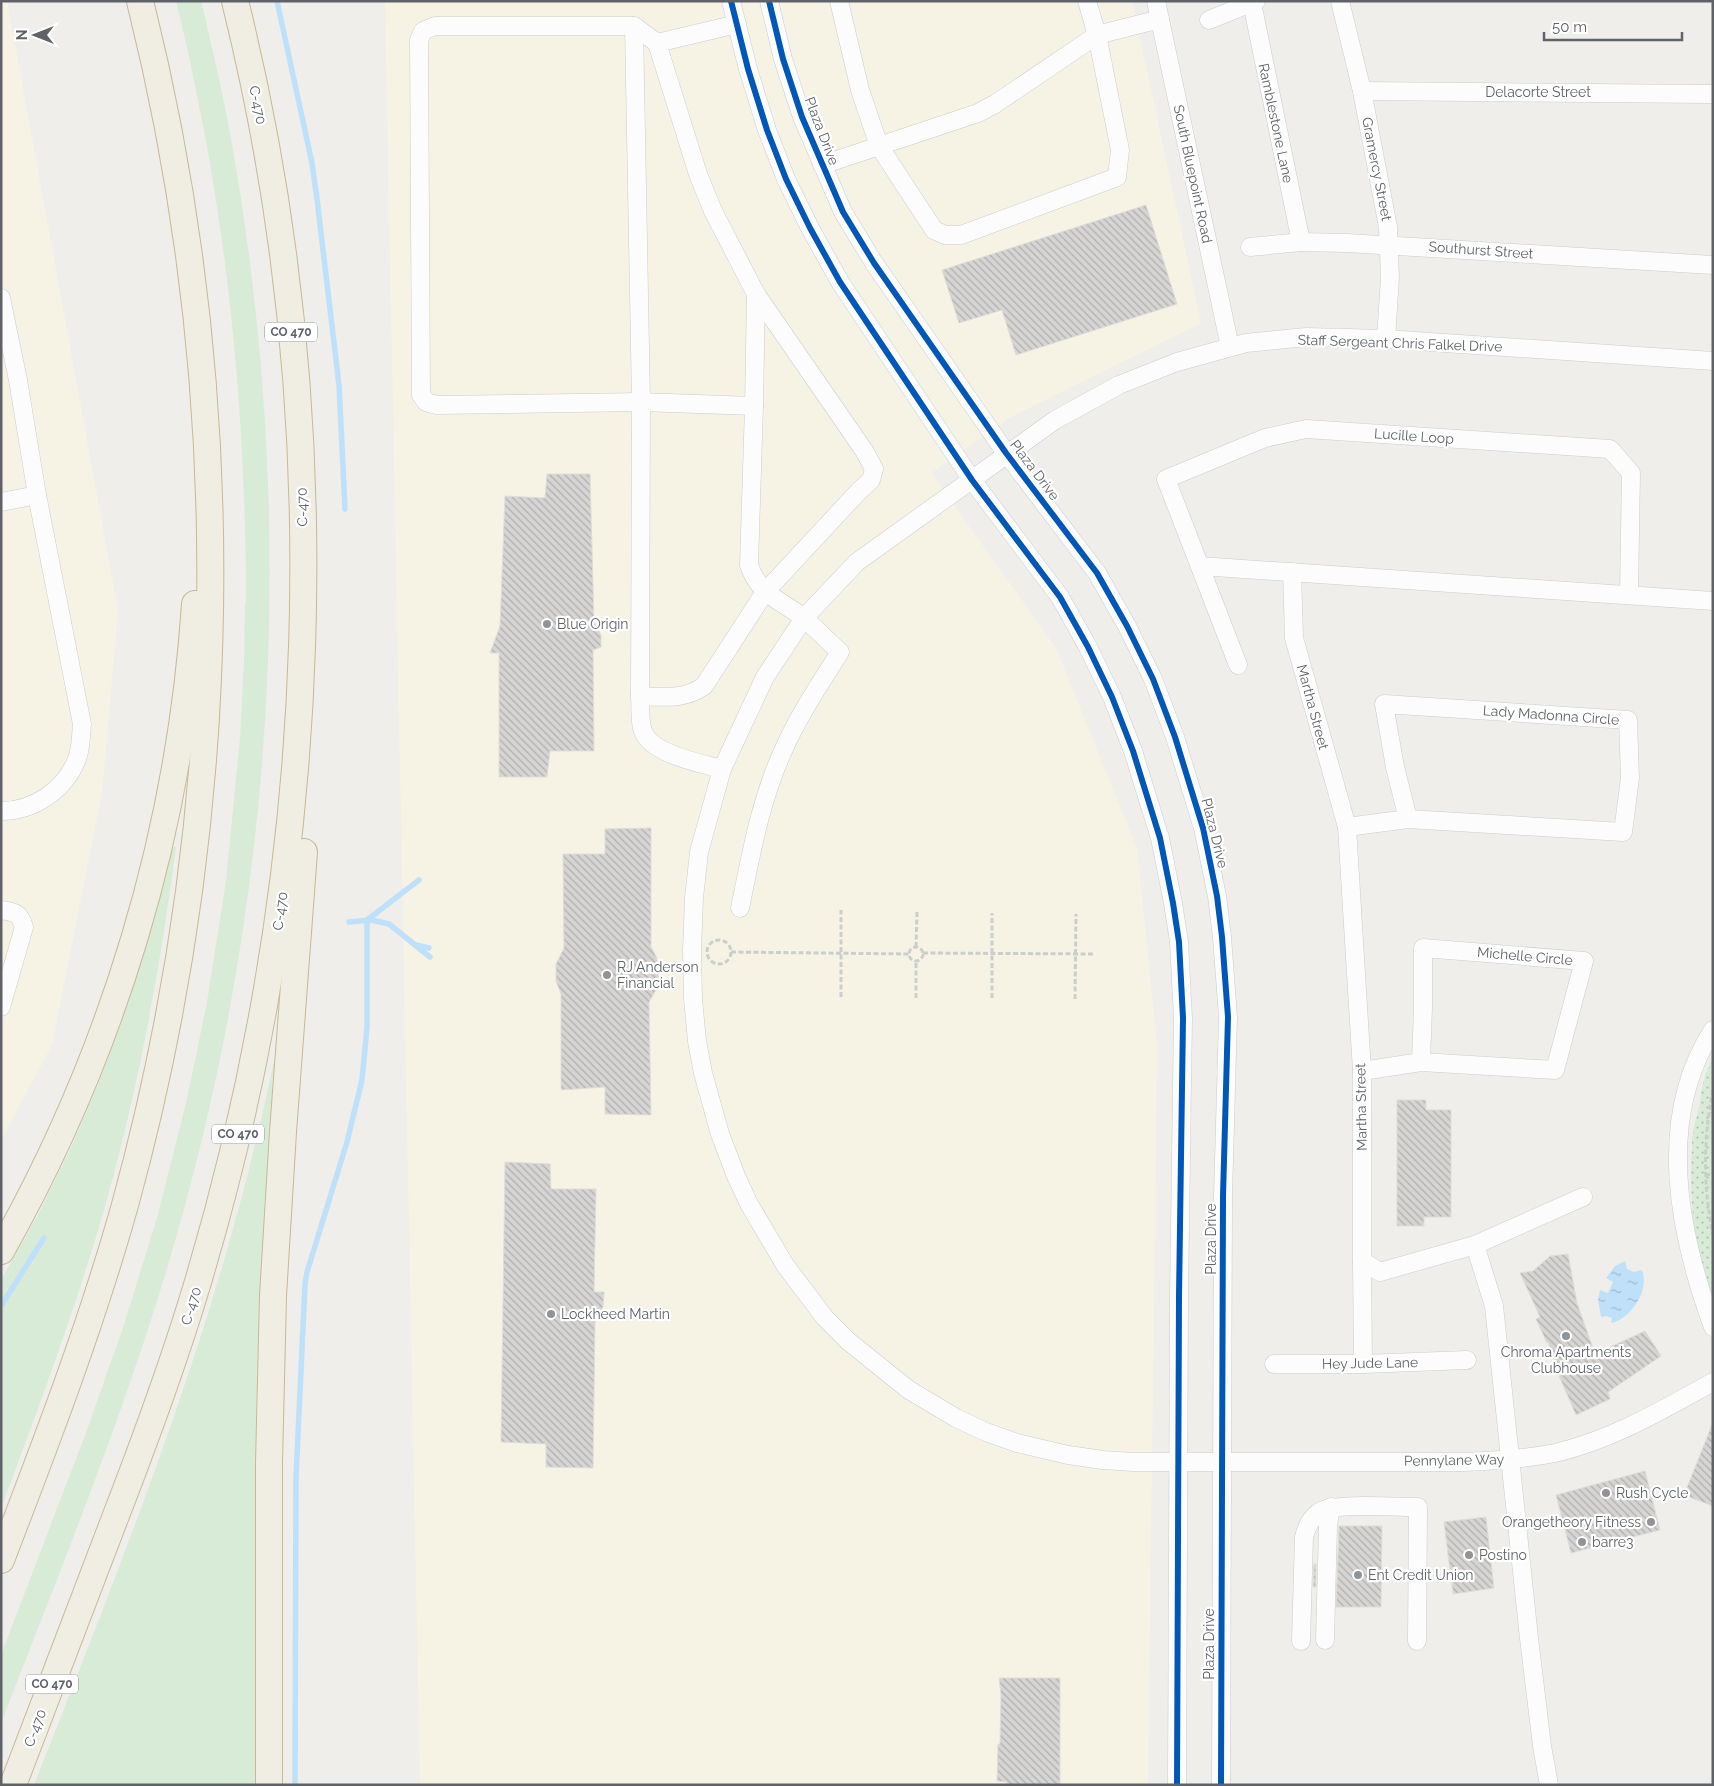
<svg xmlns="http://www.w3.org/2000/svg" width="1714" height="1786" font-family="Raleway,sans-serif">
	<defs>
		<pattern id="park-dots" width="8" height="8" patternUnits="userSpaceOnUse" patternTransform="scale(1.25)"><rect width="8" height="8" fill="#d8ebd6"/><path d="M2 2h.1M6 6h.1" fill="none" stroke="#b2c2b1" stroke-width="1.8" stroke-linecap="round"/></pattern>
		<pattern id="water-ripples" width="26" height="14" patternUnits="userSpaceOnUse" patternTransform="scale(1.25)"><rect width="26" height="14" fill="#bfe0f9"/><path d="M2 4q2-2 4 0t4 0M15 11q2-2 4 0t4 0" fill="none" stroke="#9eb9cd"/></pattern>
		<pattern id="building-back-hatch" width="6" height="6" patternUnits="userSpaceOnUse" patternTransform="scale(1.25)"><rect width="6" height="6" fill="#d6d5d3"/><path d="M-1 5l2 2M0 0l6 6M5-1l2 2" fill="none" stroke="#b1b0af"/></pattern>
	</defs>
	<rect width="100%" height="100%" fill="#efeeea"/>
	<g fill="#f7f3e4">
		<path d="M1,1h6l111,610 -16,181 -50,253 -51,95z"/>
		<path d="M385,1h747l69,322 -192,95 -78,55 125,175 81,201 20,196 -9,740h-728z"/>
	</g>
	<g fill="#d8ebd6">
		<path d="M176,1h25l1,4c11,46 22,93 30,139 65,371 46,743 -59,1104 -47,162 -111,318 -172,475v-68l86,-225 36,-102 34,-110 30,-119 20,-97 19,-121 14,-143 4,-75 1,-60h1c0,-205 -21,-403 -70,-602z"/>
		<path d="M172,847h4c-15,116 -36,232 -67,345 -30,108 -69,212 -108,316v-228l38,-67 35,-72 28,-67 38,-110z"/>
		<path d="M275,1055h4l-17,214 -1,1c-7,171 -4,343 -6,515h-221c94,-239 191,-478 241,-730z"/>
	</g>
	<path fill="url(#park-dots)" d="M1713,1059v237c-21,-47 -24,-101 -21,-151 0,-13 4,-26 7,-38 3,-17 4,-33 14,-48z"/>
	<path fill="url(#water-ripples)" d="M1625,1261l2,8 7,3 8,-2c8,20 -11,49 -31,53l1,-5 -6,-2 -5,1 -3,-17 2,-10 8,3 5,-11 -7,-4 9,-12z"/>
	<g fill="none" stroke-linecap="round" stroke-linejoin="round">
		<g stroke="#bfe0f9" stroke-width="5.5">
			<path d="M277,1l35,162 5,36 22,186 6,124"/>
			<path d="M349,922l22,-2 18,4 41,33"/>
			<path d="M416,945l13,3"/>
			<path d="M1,1306l43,-68"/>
			<path d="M295,1785l1,-307 9,-194 2,-12 40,-130 15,-62 5,-53v-107l52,-40"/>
		</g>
	</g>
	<g fill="url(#building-back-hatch)" stroke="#deddd9">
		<path d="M1146,205l31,99 -161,51 -14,-45 -43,13 -17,-53z"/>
		<path d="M547,474h43l4,148 7,13v12l-8,3 1,101h-44l-3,26h-48v-124h-9l10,-27 5,-130 40,2z"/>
		<path d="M651,828v119l5,9 3,12 -2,20 -8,14 2,113 -46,-1v-27l-44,3v-96l-5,-13v-17l8,-16 -1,-94h42v-25z"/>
		<path d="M1397,1100h29v10h25v107h-27v9h-27z"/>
		<path d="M505,1162l45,2 1,25h45l-2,103h10l-1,15 -8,14 -2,147 -47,-1v-23l-45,-2z"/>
		<path d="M1568,1254l9,49 18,51 50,-23 16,25 -53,36 2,7 -34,16 -19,-44 1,-1 -10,-28 -1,1 -11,-24 4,-2 -20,-44 13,-2 17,-15z"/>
		<path d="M1712,1425l1,1v80l-29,-11z"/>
		<path d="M1645,1471l15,59 -89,23 -15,-58z"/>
		<path d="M1486,1517l8,71 -41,6 -9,-72z"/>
		<path d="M1339,1526h43l-1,81h-45z"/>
		<path d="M1314,1564h2v23h-3z"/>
		<path d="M999,1678h61v107h-53v-3l-10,-1 1,-37h2l1,-49z"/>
	</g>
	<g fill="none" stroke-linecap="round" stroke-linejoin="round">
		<defs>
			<g id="minor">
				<path d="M731,1l17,68 19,61 19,49 24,49 30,54 132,198 88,117 28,50 24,50 21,54 27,87 13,65 6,39 4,76 -4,278 -2,489"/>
				<path d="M769,1l14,58 19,58 41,95 31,51 132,190 91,120 30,53 26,53 22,58 28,91 14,68 5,41 6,80 -5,179 -2,589"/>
				<path d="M839,1l21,89 19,56 55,84 11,5h16l156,-58 3,-27 -23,-115 -10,-34"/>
				<path d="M1156,1l74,346"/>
				<path d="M1340,1l22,90 26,136 2,50 -4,62"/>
				<path d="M1252,3l49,239"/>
				<path d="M1209,20l47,-19"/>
				<path d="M634,26l7,376 113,4 2,-112"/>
				<path d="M657,43l-23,-17h-199l-12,5 -4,9 2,355 5,7 11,3 204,-3 -1,294c24,1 44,4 64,-10l61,-94 94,-101 12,-11 3,-11 -9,-17 -109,-158 -43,-83 -15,-37 -41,-131 80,-19"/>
				<path d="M1362,91l351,3"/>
				<path d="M822,165l156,-52 17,-9 102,-69 63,-16"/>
				<path d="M1250,247l51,-5 46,1 366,22"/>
				<path d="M1,298l17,82 19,115 45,229c-1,11 -1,25 -5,35 -12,31 -43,52 -76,52"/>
				<path d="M1713,361l-327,-22 -80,-2 -60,6 -69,19 -58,23 -64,35 -198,142 -53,56 -39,59 -43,92 -23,83 -5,46 -2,52 1,49 4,42 6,32 17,61 16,42 13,28 36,61 40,53 23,23 61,49 47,28 30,14 31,11 51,12 35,5 30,2h330c31,-1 62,-3 92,-9 57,-13 107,-43 158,-71"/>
				<path d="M1,502l36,-7"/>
				<path d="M1200,566l513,35"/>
				<path d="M1292,572l2,66 53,189 15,244v190l18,11 95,-27 19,61 35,332 13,108 7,39"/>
				<path d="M1238,665l-72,-186 99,-41 41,-9 304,20 21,24 -2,122"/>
				<path d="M640,696c1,11 -1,25 3,35 8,23 57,32 79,38"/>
				<path d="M1347,827l61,-8 215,13 7,-54 -2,-58 -244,-16 11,63 13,52"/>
				<path d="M740,908c11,-53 20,-107 43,-157 15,-35 37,-67 57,-99 -12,-11 -23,-22 -35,-33 -22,-18 -46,-23 -56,-54l5,-159"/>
				<path d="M1,910c14,2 19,3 23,17l-23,80"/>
				<path d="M1713,1030c-58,89 -34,204 0,297"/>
				<path d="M1362,1071l59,-9 134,8 29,-109 -161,-13v59l-2,55"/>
				<path d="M1475,1245l108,-48"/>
				<path d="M1362,1261l1,103"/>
				<path d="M1274,1364h89l104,-4"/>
				<path d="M1325,1640l3,-115 3,-18"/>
				<path d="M1301,1641l3,-104c3,-11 7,-20 17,-26 13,-8 78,-4 97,-4l-1,134"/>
			</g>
			<g id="highway">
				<path d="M1,1251c112,-198 179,-420 194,-647"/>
				<path d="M1,1560c45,-117 90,-234 124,-355 108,-393 114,-809 15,-1204"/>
				<path d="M13,1785c34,-89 68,-178 102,-267 31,-80 61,-161 85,-243 122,-412 139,-856 35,-1274"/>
				<path d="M269,1785v-322l4,-167 10,-164 21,-280"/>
			</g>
		</defs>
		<use href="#minor" stroke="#cbcccc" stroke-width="19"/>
		<use href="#highway" stroke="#c8b996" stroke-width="28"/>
		<g stroke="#cacfcc" stroke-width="3" stroke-dasharray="5 2.5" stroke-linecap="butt">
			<circle cx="719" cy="952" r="12"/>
			<circle cx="916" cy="954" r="7"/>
			<path d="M916,947l1,-35"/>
			<path d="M731,952l178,2"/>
			<path d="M923,953l171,1"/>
			<path d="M841,997v-87"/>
			<path d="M916,998v-37"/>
			<path d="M992,998v-85"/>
			<path d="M1075,999l1,-85"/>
			<path d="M1713,1090c-10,48 -10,97 0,145"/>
			<path d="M1705,1175l8,-1"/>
		</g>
		<use href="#minor" stroke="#fdfcfc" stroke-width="18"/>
		<use href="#highway" stroke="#f0ede3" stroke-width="26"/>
		<defs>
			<g id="cycleway">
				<path d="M731,1l17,68 19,61 19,49 24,49 30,54 132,198 88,117 28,50 24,50 21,54 27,87 13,65 6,39 4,76 -4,278 -2,489"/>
				<path d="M769,1l14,58 19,58 41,95 31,51 132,190 91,120 30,53 26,53 22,58 28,91 14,68 5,41 6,80 -5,179 -2,589"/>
			</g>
		</defs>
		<use href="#cycleway" stroke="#fff" stroke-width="9"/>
		<use href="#cycleway" stroke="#0057b8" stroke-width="6"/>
	</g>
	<g fill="#919496" stroke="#fff" stroke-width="2">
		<circle cx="547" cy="624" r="5"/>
		<circle cx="607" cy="975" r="5"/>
		<circle cx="551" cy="1314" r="5"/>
		<circle cx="1566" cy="1336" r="5"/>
		<circle cx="1606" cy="1493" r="5"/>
		<circle cx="1651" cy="1522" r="5"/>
		<circle cx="1582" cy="1542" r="5"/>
		<circle cx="1469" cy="1555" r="5"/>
		<circle cx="1358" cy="1575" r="5"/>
	</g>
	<g text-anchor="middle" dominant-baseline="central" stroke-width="4.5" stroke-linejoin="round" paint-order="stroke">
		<g fill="#fff" stroke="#8f9295" stroke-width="1">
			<rect x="265" y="322.5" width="52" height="19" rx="4"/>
			<rect x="212" y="1124.5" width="52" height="19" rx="4"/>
			<rect x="26" y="1674.5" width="52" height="19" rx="4"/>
		</g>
		<g font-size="12" font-weight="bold" fill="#5f6368">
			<text x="291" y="332">CO 470</text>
			<text x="238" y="1134">CO 470</text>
			<text x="52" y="1684">CO 470</text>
		</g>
		<g font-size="14" fill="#5f6368" stroke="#fff">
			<text x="1538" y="92">Delacorte Street</text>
			<text transform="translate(258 105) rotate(79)">C-470</text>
			<text transform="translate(1276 123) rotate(78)">Ramblestone Lane</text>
			<text transform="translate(822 131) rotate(69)">Plaza Drive</text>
			<text transform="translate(1377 169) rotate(79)">Gramercy Street</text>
			<text transform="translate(1193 174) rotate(78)">South Bluepoint Road</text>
			<text transform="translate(1481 250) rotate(4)">Southurst Street</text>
			<text transform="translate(1400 343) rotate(2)">Staff Sergeant Chris Falkel Drive</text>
			<text transform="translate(1414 436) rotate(4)">Lucille Loop</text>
			<text transform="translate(1035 470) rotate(53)">Plaza Drive</text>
			<text transform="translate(302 507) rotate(-91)">C-470</text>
			<text transform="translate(1313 707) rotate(75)">Martha Street</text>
			<text transform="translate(1551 715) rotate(4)">Lady Madonna Circle</text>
			<text transform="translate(1215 833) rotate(76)">Plaza Drive</text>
			<text transform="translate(280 911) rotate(-82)">C-470</text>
			<text transform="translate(1525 956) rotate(5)">Michelle Circle</text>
			<text transform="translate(1361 1107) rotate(-91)">Martha Street</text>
			<text transform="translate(1211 1239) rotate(-90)">Plaza Drive</text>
			<text transform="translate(191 1306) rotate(-73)">C-470</text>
			<text transform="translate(1370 1363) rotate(-1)">Hey Jude Lane</text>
			<text transform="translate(1454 1460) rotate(-1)">Pennylane Way</text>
			<text transform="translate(1209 1644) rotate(-90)">Plaza Drive</text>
			<text transform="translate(35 1728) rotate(-69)">C-470</text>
		</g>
		<g font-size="14" fill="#5f6368" stroke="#fff" text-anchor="start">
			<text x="557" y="624">Blue Origin</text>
			<text x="617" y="967">RJ Anderson<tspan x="617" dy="16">Financial</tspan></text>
			<text x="561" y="1314">Lockheed Martin</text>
			<text x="1566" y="1352" text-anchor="middle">Chroma Apartments<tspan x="1566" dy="16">Clubhouse</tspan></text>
			<text x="1616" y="1493">Rush Cycle</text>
			<text x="1641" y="1522" text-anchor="end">Orangetheory Fitness</text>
			<text x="1592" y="1542">barre3</text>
			<text x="1479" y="1555">Postino</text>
			<text x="1368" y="1575">Ent Credit Union</text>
		</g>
	</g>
	<rect width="1714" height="1786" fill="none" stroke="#5f6368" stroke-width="5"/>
	<g transform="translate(35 35) rotate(270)" stroke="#ffffff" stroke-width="4" paint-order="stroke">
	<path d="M0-4L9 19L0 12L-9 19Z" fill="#5f6368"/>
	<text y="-8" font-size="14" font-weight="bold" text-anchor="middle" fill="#5f6368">N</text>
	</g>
	<path d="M1544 32v8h138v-8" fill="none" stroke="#5f6368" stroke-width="2.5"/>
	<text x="1552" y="32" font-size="15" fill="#5f6368" stroke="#ffffff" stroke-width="4" paint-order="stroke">50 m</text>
</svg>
